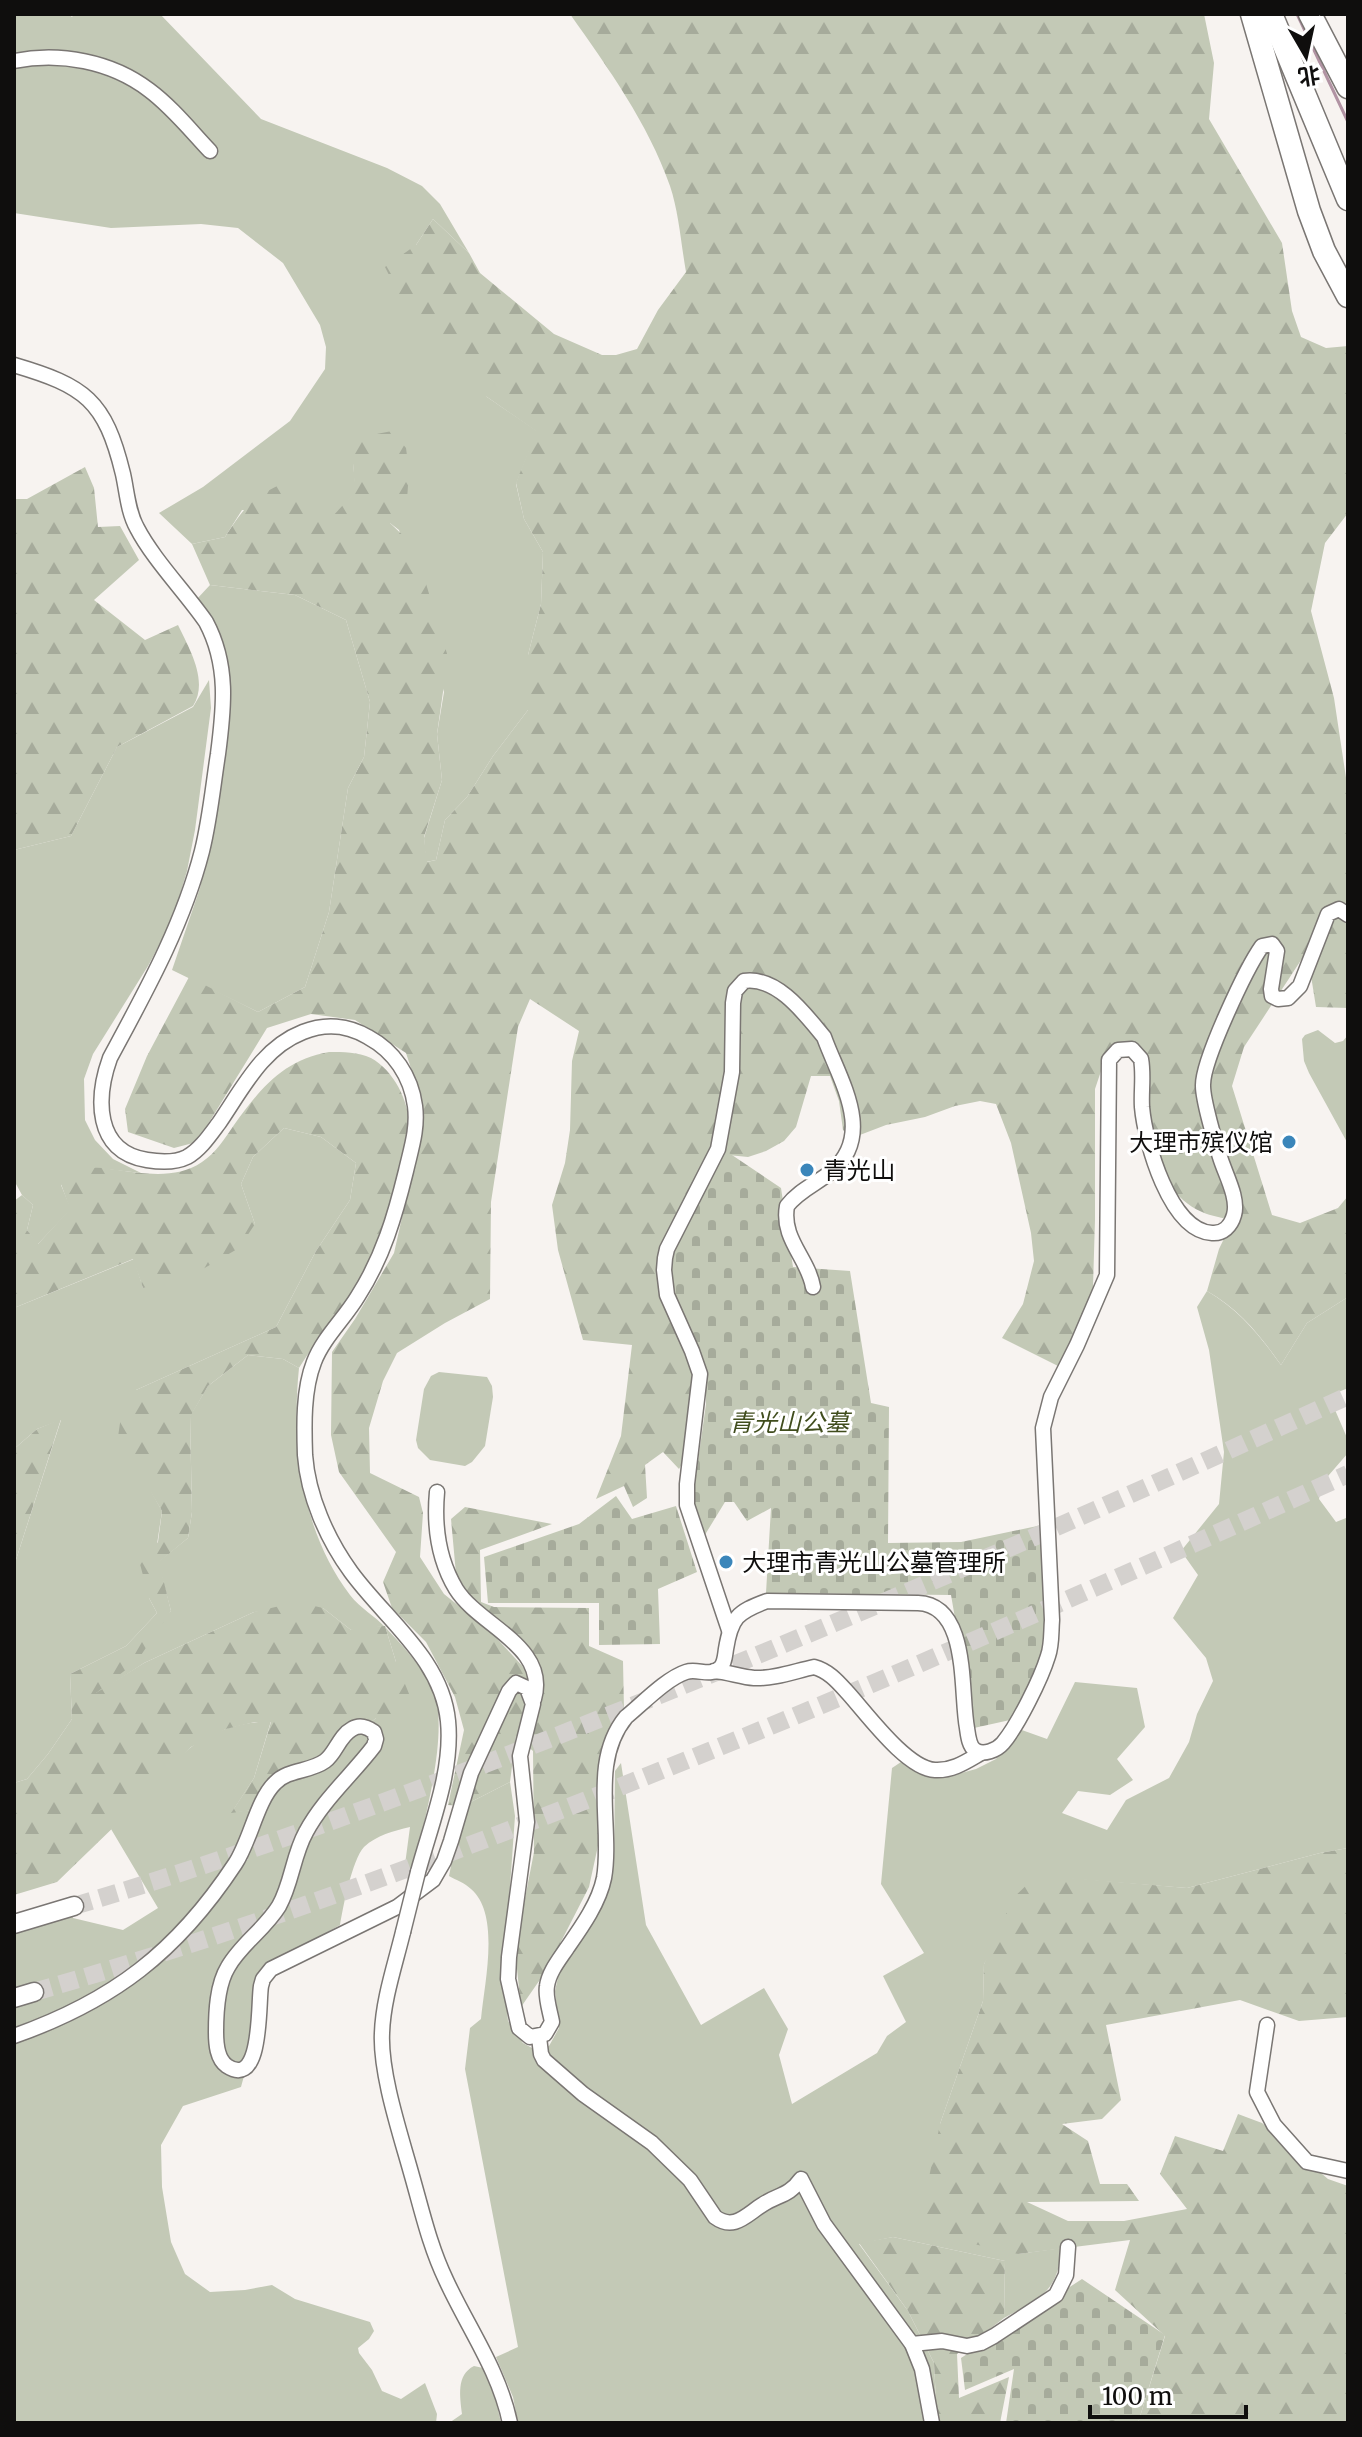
<svg xmlns="http://www.w3.org/2000/svg" width="1362" height="2437" font-family="Merriweather,'Noto Sans SC',serif">
	<defs>
		<pattern id="forest-firs" width="22" height="20" patternUnits="userSpaceOnUse" patternTransform="scale(2)"><rect width="22" height="20" fill="#c3c9b6"/><path d="M5 1l3.5 6h-7zM16 11l3.5 6h-7z" fill="#a6ab9b"/></pattern>
		<pattern id="cemetery-stones" width="16" height="16" patternUnits="userSpaceOnUse" patternTransform="scale(2)"><rect width="16" height="16" fill="#c3c9b6"/><path d="M2 7V4a2 2 0 0 1 4 0v3zM10 15v-3a2 2 0 0 1 4 0v3z" fill="#a6ab9b"/></pattern>
	</defs>
	<rect width="100%" height="100%" fill="#f7f3f0"/>
	<g fill="#c3c9b6">
		<path d="M18,14h51l3,3 2,-3h86l101,105 126,49 35,18 18,18 29,49 -36,-34 -17,26 71,152 50,34 -21,53 8,35 19,33 -2,52 -13,51v55l-35,46 -26,41 -22,23 -9,40 -10,2 -2,-24 18,-58 -5,-46 7,-42 -45,-162 -9,-7 -37,-60 3,29 -24,26 -90,-8 -17,27 -33,7 -33,-31 44,-26 87,-66 35,-52 1,-22 -6,-22 -37,-62 -45,-35 -37,-4 -90,4 -97,-15v-197z"/>
		<path d="M210,585l85,10 51,25 24,82 -6,55 -16,31 -19,124 -24,75 -47,25 -86,-42 28,-82 8,-38 21,-149 -33,-101z"/>
		<path d="M209,680l2,28 -16,122 -8,41 -15,50 -24,45 -55,88 -9,25 1,41 10,20 18,19 28,14 -45,-5 -35,17 10,24 -34,36 -10,-15 6,-25 -11,-10 -6,-11h-2v-334l57,-14 46,-89 76,-40z"/>
		<path d="M1318,1030l17,13 8,-2 5,-6v109l-39,-71 -5,-12 -2,-22 3,-4z"/>
		<path d="M284,1128l37,9 35,26 -6,37 -34,51 -40,76 -140,63 6,85 20,36 -13,87 8,15 -31,33 -56,28 2,45 -24,35 -21,25 -13,4v-217l47,-146 -24,9 -23,20v-141l120,-49 9,29 112,-64 -14,-40 12,-27z"/>
		<path d="M1207,1291c32,19 52,43 74,74l26,-42 41,-26v91l-19,8 19,44v13l-26,30 -3,16 17,23 10,-4 2,7v323l-28,5 -133,35 -150,-12 -53,88 -1,37 -43,123 78,130 44,-6c-5,45 -21,50 -58,70l1,-57 -112,-24 -34,7 49,67 26,52 3,57 -8,3h-411l-5,-26 -17,-40 22,-10 -53,-278 5,-41 11,-9c3,-35 20,-104 -10,-130 -6,-6 -15,-9 -22,-13l14,-70 47,-24 5,34 -6,85 -7,62 6,58 15,22 9,5 17,-2 10,-18 -4,-37 5,-23 34,-47 20,-56 1,-94 6,-8 25,162 55,100 63,-37 24,41 -9,26 13,49 85,-51 10,-17 19,-14 -23,-46 41,-23 -43,-69 11,-116 9,-6 30,15 23,-2 22,-6 20,-10 23,-30 28,10 28,-57 62,6 8,39 -28,32 16,21 -23,15 -32,-4 -16,22 45,17 19,-30 43,-22 20,-36 8,-28 16,-33 -7,-23 -33,-40 25,-43 -17,-24 38,-47 5,-52 -15,-102 -12,-43z"/>
		<path d="M248,1355l35,4 16,9c-8,78 3,164 51,227 10,13 25,21 36,33 15,16 45,48 50,69 11,51 -15,134 -26,186l-6,-11 6,-45c-17,4 -33,8 -46,20 -12,13 -21,60 -24,78l-71,40c-23,21 -13,51 -17,78 -2,15 -7,29 -11,44l-58,19 -22,39 1,42 9,55 14,32 25,18 35,-2 27,-5 23,14 75,23 4,9 -5,8 -11,9 1,5 13,17 10,21 19,8 24,-16 12,31 -1,9h-422v-498l57,-18 2,11 50,12 35,-22 -47,-79c27,-26 50,-57 79,-81 21,-18 54,-26 81,-27l-17,57 -22,34 22,-2 19,-33 62,-25 41,-34 20,-56 -11,-36 -34,4 -28,-22 -69,4 -110,51 -58,38 85,-90 -13,-49 30,-24 4,-26 -2,-96 18,-30z"/>
		<path d="M439,1372l48,5 5,9 1,11 -8,49 -13,16 -7,4 -35,-6 -12,-12 -2,-8 8,-51 7,-13z"/>
		<path d="M474,2366l9,2 12,28 6,27h-52l13,-9c-2,-18 -6,-39 12,-48z"/>
	</g>
	<g fill="url(#forest-firs)">
		<path d="M570,14h634l10,49 -5,56 73,124 10,68 9,26 25,11 22,-2v167l-23,30 -14,68 23,87 14,93v217l-32,-1 -9,-56 -63,96 -12,39 40,129 28,8 38,-15 10,-12v101l-41,26 -26,42c-22,-31 -41,-55 -74,-74l12,-42 14,-29c-10,-2 -22,-4 -31,-8 -56,-25 -57,-105 -59,-157l-37,1 -11,33v131l-2,67 -15,42 -20,37 -56,-28 21,-34 11,-43 -3,-28 -20,-90 -15,-39 -16,-3 -25,5 -30,11 -39,8 -34,13 -9,-8 -4,-29 -9,-25h-19l-15,51 -12,14 -18,10 -18,6 -40,-4 -17,39 -22,114 29,84 -7,58 -12,21 -16,-17 -18,13 2,33 -14,9 -9,-21 -28,13 25,-63 11,-91 -49,-5 -25,-90 -6,-45 13,-42 5,-33 2,-69 7,-30 -49,-32 -12,28 -27,175 -1,97 -45,24 -48,30 -14,28 -14,47 1,45 49,24 4,16 -3,44 24,37 46,37 36,39 5,-17 -54,-46 -21,-33 -5,-55 14,-12 87,17 -72,26 1,52 13,5 95,1v38l34,15 1,49 -23,39v83l-12,55 -43,84 -25,36 -6,-57 19,-98 -1,-101 -17,-15 -6,46 -47,24 -15,-1 16,-75 -9,-33 -29,-55 -34,-34 -9,-26 13,-30 -57,-80 -8,-37 1,-83 23,-33 39,-66 22,-97 5,-57 -15,-46 -51,-33 -44,-6 -44,14 -70,114 -23,6 -46,-16 -3,-23 22,-53 42,-79 69,35 47,-25 24,-75 19,-124 16,-31 6,-55 -24,-82 -51,-25 -85,-10 -18,-41 33,-7c21,-33 30,-42 66,-57l41,37 23,-25 -2,-29 3,-25 36,-7 14,17 3,23 -2,29 -17,23 25,24 33,110 -11,77 5,46 -18,57 3,25 9,-2 9,-40 22,-23 26,-41 35,-46v-55l13,-51 2,-52 -19,-33 -8,-36 20,-52 -49,-34 -82,-90 -20,-40 31,-22 17,-26 36,34 11,20 74,61 48,21h14l21,-6 21,-39 28,-38c-5,-28 -7,-59 -16,-86 -22,-63 -62,-118 -100,-172z"/>
		<path d="M85,467l9,21 4,39 22,-1 19,34 -45,40 51,40 33,-15c11,23 31,56 15,81l-76,41 -46,89 -57,14v-351h13z"/>
		<path d="M329,1052c14,0 29,0 42,6 24,13 40,47 38,73 -1,19 -9,36 -14,54 -10,36 -21,70 -40,102 -17,28 -39,53 -56,81l-16,-9 -35,-4 -40,31 -18,31 2,95 -4,26 -29,24 12,49 -34,50 -41,32 48,-30 110,-51 43,-10 26,6 28,22 5,-3 29,-1 11,36 18,44 -16,16 -22,-4 -41,34 -61,25 -20,33 -23,3 23,-35 17,-56h-16l-29,7 -35,18 -70,73 -64,62 -43,13v-112l13,-4 21,-25 24,-35 -2,-45 56,-28 31,-33 -8,-15 -9,-34 18,-22 4,-31 -44,-74 4,-28 14,-19 140,-63 40,-76 34,-51 6,-37 -35,-26 -37,-9 -31,29 -12,27 14,40 -16,24 -43,25 -53,15 -10,-29 -119,49v-107l8,-6 11,10 -6,25 11,14 32,-35 -9,-25c10,-5 22,-13 33,-16 7,-1 17,2 24,2 28,4 59,9 84,-8 14,-9 23,-24 32,-37 26,-36 49,-65 95,-73z"/>
		<path d="M61,1419l-47,147v-117l23,-20z"/>
		<path d="M1348,1848v169l-49,4 -59,-21 -134,25 15,75 -19,19 -40,5 26,17 12,43h27l12,17 -112,1 41,19h56l63,-12 -27,-35 15,-38 48,15 15,-37 24,9 66,56 20,7v237h-210l27,-87 -50,-46 15,-50 -112,14 -93,-21 2,-46 13,-63 43,-123 1,-37 29,-66 24,-23 150,13 133,-35z"/>
		<path d="M893,2237l112,24 -1,57 -47,36 2,44 50,-21 -9,46h-71l8,-4 -3,-56 -26,-52 -49,-68z"/>
	</g>
	<g fill="url(#cemetery-stones)">
		<path d="M726,1151l55,37 12,79 57,4 21,132 18,4 -1,136 73,-1 81,-17 4,72 -3,62 -33,61 -36,8 -23,-133 -185,-2 5,-85 -24,13 -13,-19h-9l-22,36 -11,-34 14,-100v-23l-30,-62 -8,-45 5,-32z"/>
		<path d="M616,1496l16,23 44,-13 21,66 -39,17 2,55 -61,1v-42h-111l-4,-46 95,-33z"/>
		<path d="M1082,2279l83,56 -27,88h-132l8,-54 -49,21 -4,-32z"/>
	</g>
	<g fill="none" stroke-linecap="round" stroke-linejoin="round">
		<path stroke="#b193a3" stroke-width="3" d="M1297,14l51,108"/>
		<g stroke="#d4d1ce" stroke-width="18" stroke-dasharray="18 9" stroke-linecap="butt">
			<path d="M74,1906c181,-54 358,-120 533,-190 250,-99 496,-208 741,-320"/>
			<path d="M34,1992c205,-59 405,-133 603,-212 240,-95 476,-199 711,-306"/>
		</g>
		<defs>
			<g id="minor">
				<path d="M14,61c46,-9 97,0 135,29 23,17 42,41 61,61"/>
				<path d="M14,365c71,21 91,35 109,109 4,18 5,38 14,54 16,31 49,65 69,94 23,43 18,86 12,132 -5,32 -8,65 -16,97 -19,74 -56,140 -92,207 -14,39 -16,94 37,102 12,2 28,3 40,-3 13,-7 23,-22 32,-34 24,-35 43,-75 84,-91 22,-9 45,-7 65,5 26,14 43,39 47,69 3,23 -4,43 -9,65 -11,45 -23,86 -48,125 -13,22 -35,42 -44,66 -11,28 -10,64 -9,93 3,41 22,84 46,117 35,48 91,87 97,149 5,50 -17,103 -30,151"/>
				<path d="M437,1492c-3,33 1,67 19,97 23,37 93,57 78,110"/>
				<path d="M729,1630l-42,-125v-21l13,-110 -8,-23 -25,-56 -3,-25 1,-12 2,-9 51,-100 14,-77 1,-69 2,-12 9,-10c33,-5 61,33 80,56 15,42 52,97 8,134 -14,12 -33,19 -45,35 -6,33 21,52 26,81"/>
				<path d="M714,1671c14,1 27,6 40,7 21,1 41,-7 60,-11 15,4 24,15 34,26 19,21 59,76 87,77 18,1 32,-9 46,-17"/>
				<path d="M403,1932c-8,33 -20,68 -21,101 -2,41 19,103 30,143 10,35 18,71 34,104 22,48 53,90 64,143"/>
				<path d="M1267,2025l-10,67 17,33 33,37 41,9"/>
				<path d="M14,2036c99,-35 163,-84 221,-172 15,-22 22,-64 40,-81 13,-14 35,-11 50,-22 11,-8 14,-25 27,-32 8,-5 15,-2 22,3l2,7 -2,7c-22,29 -51,54 -68,86 -13,23 -14,51 -27,74 -14,23 -38,38 -51,61 -11,18 -12,45 -12,65 0,12 1,27 11,34 36,24 31,-64 34,-80l2,-7 8,-10 126,-62 36,-27 11,-19 7,-20 20,-68 38,-82 7,-8 11,5 6,16 -13,52 7,66 -18,135 -1,22 11,49 11,9 15,-3 7,-12c-2,-11 -7,-25 -5,-36 2,-14 12,-26 20,-38 14,-20 32,-45 37,-70 9,-51 -15,-116 22,-161 16,-13 41,-39 60,-45 12,-4 25,6 35,-5 4,-5 4,-12 5,-18 5,-31 11,-37 41,-48l151,2c52,2 42,89 49,125 1,7 2,18 8,22 8,6 22,0 28,-7 15,-18 38,-64 45,-87 4,-11 3,-24 4,-36l-9,-192 8,-31 26,-52 30,-70 2,-215 9,-10 14,-1 9,10c3,16 0,32 1,48 3,35 28,124 70,126 11,1 19,-7 22,-18 5,-17 -9,-41 -14,-58 -5,-15 -17,-57 -17,-71 -1,-25 44,-119 59,-140l10,-2 5,7 -6,38 1,7 6,3 10,-1 12,-12 28,-72 11,-5 9,6"/>
				<path d="M539,2037l2,17 3,6 39,34 69,49 38,37 25,37c19,14 31,-2 47,-12 16,-11 26,-8 39,-26l23,45 88,120 10,25 10,54"/>
				<path d="M912,2344l30,-3 25,5 14,-3 13,-7 62,-41 10,-20 2,-28"/>
			</g>
			<g id="major">
				<path d="M14,1924l60,-18"/>
				<path d="M14,1998l20,-6"/>
			</g>
			<g id="highway">
				<path d="M1252,14l57,197 15,40 24,45"/>
				<path d="M1271,14l77,185"/>
				<path d="M1310,14l38,73"/>
			</g>
		</defs>
		<use href="#minor" stroke="#7a7673" stroke-width="17"/>
		<use href="#major" stroke="#7a7673" stroke-width="21"/>
		<use href="#highway" stroke="#7a7673" stroke-width="25"/>
		<use href="#minor" stroke="#fff" stroke-width="14"/>
		<use href="#major" stroke="#fff" stroke-width="18"/>
		<use href="#highway" stroke="#fff" stroke-width="22"/>
		<defs>
			<path id="minor-bridge" d="M403,1932l15,-60"/>
		</defs>
		<use href="#minor-bridge" stroke="#7a7673" stroke-width="17" stroke-linecap="butt"/>
		<use href="#minor-bridge" stroke="#fff" stroke-width="14"/>
	</g>
	<g fill="#3b86ba" stroke="#fff" stroke-width="3">
		<circle cx="1289" cy="1142" r="8"/>
		<circle cx="807" cy="1170" r="8"/>
		<circle cx="726" cy="1562" r="8"/>
	</g>
	<g text-anchor="middle" dominant-baseline="central" stroke-width="6" stroke-linejoin="round" paint-order="stroke">
		<g font-size="24" fill="#0f0e0d" stroke="#fff" text-anchor="start">
			<text x="1273" y="1142" text-anchor="end">大理市殡仪馆</text>
			<text x="823" y="1170">青光山</text>
			<text x="742" y="1562">大理市青光山公墓管理所</text>
		</g>
		<g font-size="24" font-style="italic" fill="#404d1d" stroke="#fff">
			<text x="789" y="1422">青光山公墓</text>
		</g>
	</g>
	<rect width="1362" height="2437" fill="none" stroke="#0f0e0d" stroke-width="32"/>
	<g transform="translate(1306 56) rotate(171)" stroke="#ffffff" stroke-width="6" paint-order="stroke">
	<path d="M0-6L14 30L0 20L-14 30Z" fill="#0f0e0d"/>
	<text y="-12" font-size="22" font-weight="bold" text-anchor="middle" fill="#0f0e0d">北</text>
	</g>
	<path d="M1090 2405v12h156v-12" fill="none" stroke="#0f0e0d" stroke-width="4"/>
	<text x="1102" y="2405" font-size="24" fill="#0f0e0d" stroke="#ffffff" stroke-width="6" paint-order="stroke">100 m</text>
</svg>
